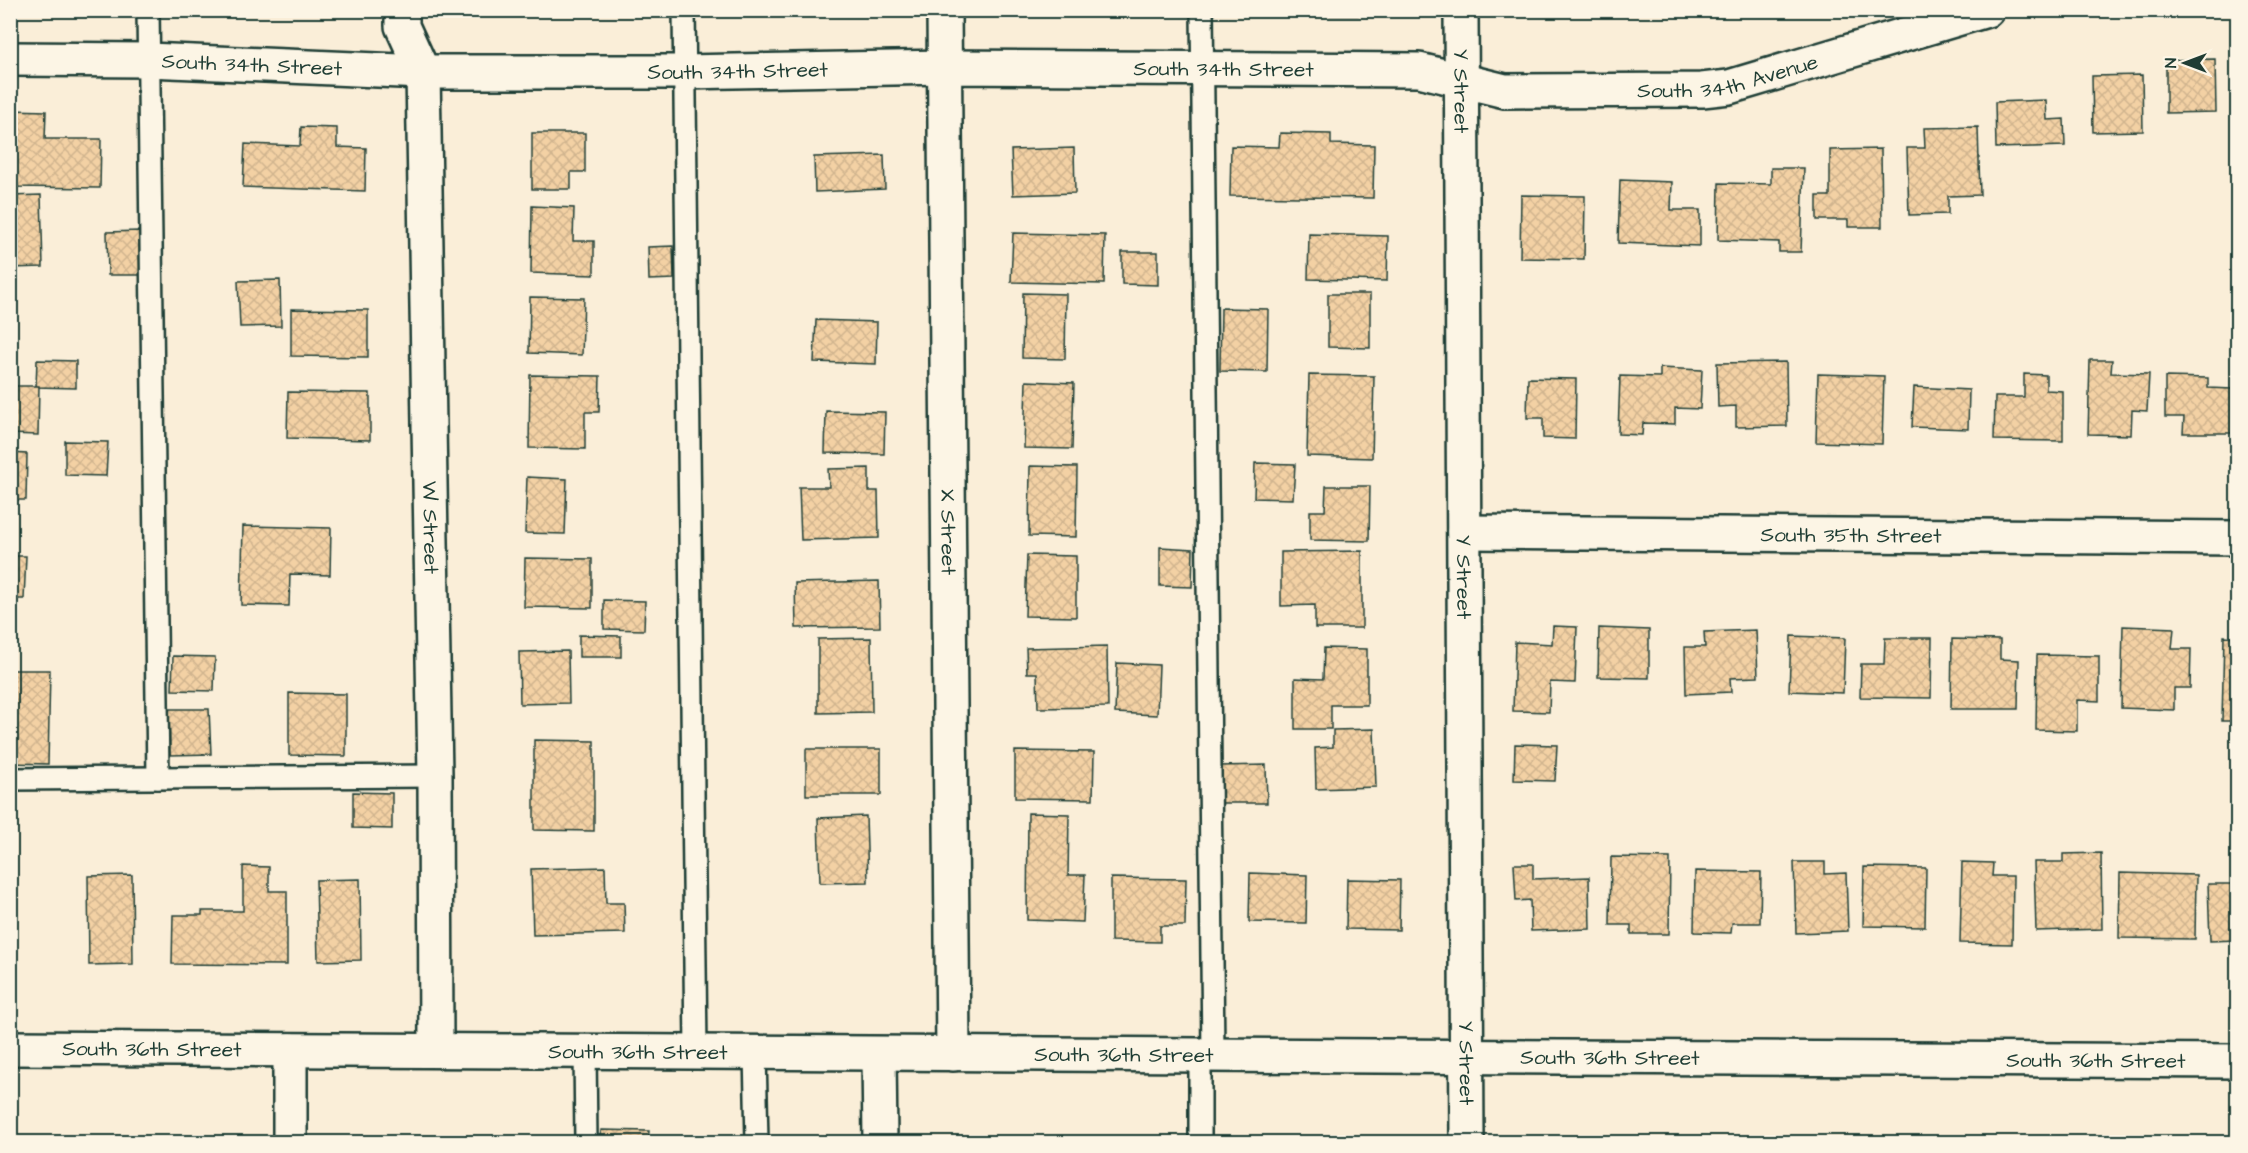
<svg xmlns="http://www.w3.org/2000/svg" width="2248" height="1153" font-family="'Architects Daughter',sans-serif">
	<defs>
		<pattern id="building-cross-hatch" width="8" height="8" patternUnits="userSpaceOnUse" patternTransform="scale(1.5)"><rect width="8" height="8" fill="#f3d1a4"/><path d="M0 0l8 8M0 8l8-8" fill="none" stroke="#d0b48e"/></pattern>
	</defs>
	<rect width="100%" height="100%" fill="#faeed8"/>
	<filter id="ink" filterUnits="userSpaceOnUse"><feTurbulence type="fractalNoise" baseFrequency=".0167" numOctaves="2"/><feDisplacementMap in="SourceGraphic" scale="12" xChannelSelector="R" yChannelSelector="G"/><feConvolveMatrix kernelMatrix="1 2 1 2 8 2 1 2 1" color-interpolation-filters="sRGB"/></filter>
	<g filter="url(#ink)">
		<g fill="url(#building-cross-hatch)" stroke="#1f3d34" stroke-width="1.5">
			<path d="M1299,10h59v5h-60z"/>
			<path d="M2215,59l1,53 -50,1v-53z"/>
			<path d="M2142,75l1,56 -50,1 -1,-56z"/>
			<path d="M2046,100l1,20 17,-1 1,27 -69,2 -1,-46z"/>
			<path d="M10,110l36,1 -1,28h56l-1,49 -90,-1z"/>
			<path d="M301,127l36,1v19l29,1 -1,43 -122,-4 2,-43 55,2z"/>
			<path d="M1978,127l2,68 -32,1v18l-39,1 -2,-67h18l-1,-20z"/>
			<path d="M532,133h53v39h-14v17h-39z"/>
			<path d="M1280,133l51,1v10l43,1 -1,53 -143,-2 1,-50 48,1z"/>
			<path d="M1074,148l1,45 -62,2 -2,-45z"/>
			<path d="M1881,149l1,78h-34v-7h-31v-24h13v-46z"/>
			<path d="M884,155l1,34 -70,3 -1,-35z"/>
			<path d="M1771,168h33l-3,84h-22v-10l-61,-2 1,-57 52,1z"/>
			<path d="M1620,180l52,2 -1,28h29v36l-82,-3z"/>
			<path d="M41,195l2,72 -33,1v-72z"/>
			<path d="M1521,195l64,1 -1,63 -64,-1z"/>
			<path d="M532,206l42,2 -1,33h21v34l-63,-2z"/>
			<path d="M139,231l1,44h-32l-1,-43z"/>
			<path d="M1013,233l92,2 -1,49 -93,-2z"/>
			<path d="M1309,234l79,2 -1,45 -79,-2z"/>
			<path d="M673,246l1,33 -25,1 -1,-33z"/>
			<path d="M1122,252h36v33l-36,-1z"/>
			<path d="M10,275h4l-2,64h-2z"/>
			<path d="M280,280l1,46 -41,1 -2,-46z"/>
			<path d="M1023,293l43,1 -1,65 -43,-1z"/>
			<path d="M1328,294h42v54l-42,-1z"/>
			<path d="M530,297l54,1 -2,57 -53,-2z"/>
			<path d="M1221,308l47,1 -1,63 -47,-1z"/>
			<path d="M291,309l77,1v47l-77,-1z"/>
			<path d="M816,320l61,2 -1,42 -62,-2z"/>
			<path d="M37,360l39,1v27l-40,-1z"/>
			<path d="M2090,360h22l-1,13 38,1 -2,37 -15,-1 -1,25 -43,-1z"/>
			<path d="M1786,362l1,64 -51,1v-21l-18,1 -1,-44z"/>
			<path d="M1660,368l42,2 -2,39 -25,-1v16l-32,-1 -1,12 -24,-1 2,-58 40,1z"/>
			<path d="M1818,374l66,2 -2,68 -66,-2z"/>
			<path d="M2024,374l22,1v15l17,1v50l-69,-1 1,-43h29z"/>
			<path d="M530,375l70,1 -1,36h-14v37l-56,-1z"/>
			<path d="M1309,375l65,1 -2,82 -65,-2z"/>
			<path d="M2165,377l43,1v10l24,1v44h-49l1,-16h-19z"/>
			<path d="M1528,378l48,1 -1,60 -32,-1v-20h-16z"/>
			<path d="M1026,381l48,2 -2,66 -48,-1z"/>
			<path d="M10,386h29l-1,49 -28,-1z"/>
			<path d="M1914,387l55,3 -1,39 -56,-2z"/>
			<path d="M288,392l82,1v47l-83,-2z"/>
			<path d="M826,411l59,1 -1,42 -59,-1z"/>
			<path d="M65,441l43,1 -2,34 -41,-1z"/>
			<path d="M10,453l17,1 -1,46h-16z"/>
			<path d="M1255,463l40,1 -2,35 -39,-1z"/>
			<path d="M1030,466l47,1 -1,70 -47,-1z"/>
			<path d="M869,468v23h9l1,47 -78,2 -2,-53h30l-1,-18z"/>
			<path d="M527,477l40,2 -2,55 -40,-1z"/>
			<path d="M1326,486h44l-1,55 -59,-1v-29h15z"/>
			<path d="M243,526l88,2 -1,47 -40,-1 -1,32 -48,-1z"/>
			<path d="M1160,547l33,2 -1,38 -32,-1z"/>
			<path d="M1362,551v77h-47v-23l-34,1v-54z"/>
			<path d="M1027,555l49,1v61l-51,-1z"/>
			<path d="M10,556h16l-2,43h-14z"/>
			<path d="M525,558l67,1v49l-68,-1z"/>
			<path d="M879,581l1,46 -84,1 -1,-45z"/>
			<path d="M604,600l41,1 -1,29 -40,-1z"/>
			<path d="M1553,626l24,1 -2,56 -25,-1 -1,30 -36,-1 2,-69 37,2z"/>
			<path d="M2123,626l51,2 -2,21h19l-1,39h-16v22l-53,-2z"/>
			<path d="M1599,628l50,2v48l-51,-1z"/>
			<path d="M1756,630l2,47 -28,1 1,14 -45,2 -1,-47h20l-1,-15z"/>
			<path d="M579,635l42,1v21h-42z"/>
			<path d="M1791,636l54,2 -2,55 -54,-2z"/>
			<path d="M2224,636l14,1v84h-16z"/>
			<path d="M871,638l1,74 -54,1v-74z"/>
			<path d="M1885,638h47l-1,60 -71,-1 1,-33h23z"/>
			<path d="M1952,639l48,1v19l19,1 -1,49h-67z"/>
			<path d="M1107,646l1,61 -70,1 -1,-35h-10l-1,-25z"/>
			<path d="M1324,648l43,1v56h-36v24h-36v-51l28,1z"/>
			<path d="M568,651l1,52 -49,1 -1,-52z"/>
			<path d="M2037,655l62,1v45l-22,-1v31l-41,-1z"/>
			<path d="M173,656l42,1 -1,34 -42,-1z"/>
			<path d="M1117,663l42,2 -2,50 -42,-2z"/>
			<path d="M10,670h40l-2,94 -38,-1z"/>
			<path d="M289,693l57,1v62l-57,-1z"/>
			<path d="M169,709h40l2,45 -41,1z"/>
			<path d="M1374,729l2,58 -60,2 -1,-41 18,-1v-17z"/>
			<path d="M534,740l60,1v90l-60,-1z"/>
			<path d="M1515,744l42,1 -2,36 -41,-1z"/>
			<rect x="806" y="749" width="75" height="46"/>
			<path d="M1015,751l79,1 -1,47 -78,-1z"/>
			<path d="M1266,765l1,38h-48l-1,-37z"/>
			<path d="M353,792l39,1v36l-39,-1z"/>
			<path d="M1028,813l41,1 -1,61h17l-2,47 -56,-2z"/>
			<path d="M866,816l2,66 -48,1 -2,-65z"/>
			<path d="M2101,853l1,76 -66,2 -2,-69h29v-8z"/>
			<path d="M1611,857l59,1 -1,76h-38v-9h-21z"/>
			<path d="M1794,862h31v12l21,-1 2,58 -52,2z"/>
			<path d="M1962,862l31,1 -1,13h21l-1,68 -52,-1z"/>
			<path d="M1514,864h19v15l56,-2 1,52 -59,2 -1,-31 -14,1z"/>
			<path d="M243,866l26,1v24h18v74l-115,-1 1,-49h29v-4h41z"/>
			<path d="M605,867l1,36h18l1,30 -92,2 -2,-66z"/>
			<path d="M1864,867l62,1 -1,59 -62,-1z"/>
			<path d="M1695,871l66,1 -1,51h-28l-1,10 -37,-1z"/>
			<path d="M1250,873l57,2 -1,48 -57,-1z"/>
			<path d="M2120,873l76,2 -1,64 -76,-1z"/>
			<path d="M132,875l1,89 -44,1 -1,-89z"/>
			<path d="M1111,878l75,1 -1,47h-25v16l-49,-1z"/>
			<path d="M360,879l1,81 -43,1 -2,-81z"/>
			<path d="M1347,879l53,1 -1,50 -53,-1z"/>
			<path d="M2208,884h30l-1,56 -27,1z"/>
			<path d="M601,1130l48,1 -1,11h-48z"/>
		</g>
		<g fill="none" stroke-linecap="round" stroke-linejoin="round">
			<defs>
				<g id="service">
					<path d="M148,10l10,768"/>
					<path d="M684,10l12,1042"/>
					<path d="M1202,10l11,1045"/>
					<path d="M10,779l425,-3"/>
					<path d="M585,1051l1,91"/>
					<path d="M755,1053l2,89"/>
					<path d="M1200,1142v-87"/>
				</g>
				<g id="minor">
					<path id="s1" d="M402,10v16l21,46 12,704 1,273"/>
					<path id="s2" d="M944,10l9,1044"/>
					<path id="s3" d="M1461,10l6,1132"/>
					<path id="s4" d="M10,59l138,1 275,12h261l260,-5 475,3 86,21 197,-1 27,-3 258,-77"/>
					<path id="s5" d="M1464,532l774,6"/>
					<path d="M290,1050v92"/>
					<path d="M879,1054l1,88"/>
				</g>
				<g id="secondary">
					<path id="s6" d="M10,1048l2228,13"/>
				</g>
			</defs>
			<use href="#service" stroke="#1f3d34" stroke-width="26"/>
			<use href="#minor" stroke="#1f3d34" stroke-width="38"/>
			<use href="#secondary" stroke="#1f3d34" stroke-width="38"/>
			<use href="#service" stroke="#fcf5e5" stroke-width="21"/>
			<use href="#minor" stroke="#fcf5e5" stroke-width="33"/>
			<use href="#secondary" stroke="#fcf5e5" stroke-width="33"/>
		</g>
	</g>
	<g text-anchor="middle" dominant-baseline="central" stroke-width="4.5" stroke-linejoin="round" paint-order="stroke">
		<g font-size="21" fill="#1f3d34" stroke="#fcf5e5">
			<text stroke="none"><textPath href="#s4" startOffset="242">South 34th Street</textPath></text>
			<text stroke="none"><textPath href="#s4" startOffset="1214">South 34th Street</textPath></text>
			<text stroke="none"><textPath href="#s4" startOffset="728">South 34th Street</textPath></text>
			<text stroke="none"><textPath href="#s4" startOffset="1722">South 34th Avenue</textPath></text>
			<text stroke="none"><textPath href="#s3" startOffset="81">Y Street</textPath></text>
			<text stroke="none"><textPath href="#s1" startOffset="522">W Street</textPath></text>
			<text stroke="none"><textPath href="#s2" startOffset="522">X Street</textPath></text>
			<text stroke="none"><textPath href="#s5" startOffset="387">South 35th Street</textPath></text>
			<text stroke="none"><textPath href="#s3" startOffset="567">Y Street</textPath></text>
			<text stroke="none"><textPath href="#s6" startOffset="142">South 36th Street</textPath></text>
			<text stroke="none"><textPath href="#s6" startOffset="628">South 36th Street</textPath></text>
			<text stroke="none"><textPath href="#s6" startOffset="1114">South 36th Street</textPath></text>
			<text stroke="none"><textPath href="#s6" startOffset="1600">South 36th Street</textPath></text>
			<text stroke="none"><textPath href="#s6" startOffset="2086">South 36th Street</textPath></text>
			<text stroke="none"><textPath href="#s3" startOffset="1053">Y Street</textPath></text>
		</g>
	</g>
	<rect width="2248" height="1153" fill="none" stroke="#fcf5e5" stroke-width="36"/>
	<rect x="18" y="18" width="2212" height="1117" fill="none" stroke="#1f3d34" stroke-width="2" filter="url(#ink)"/>
	<g transform="translate(2185 63) rotate(270)" stroke="#fcf5e5" stroke-width="4.5" paint-order="stroke">
	<path d="M0-4.5L10 22L0 15L-10 22Z" fill="#1f3d34"/>
	<text y="-9" font-size="16" font-weight="bold" text-anchor="middle" fill="#1f3d34">N</text>
	</g>
</svg>
